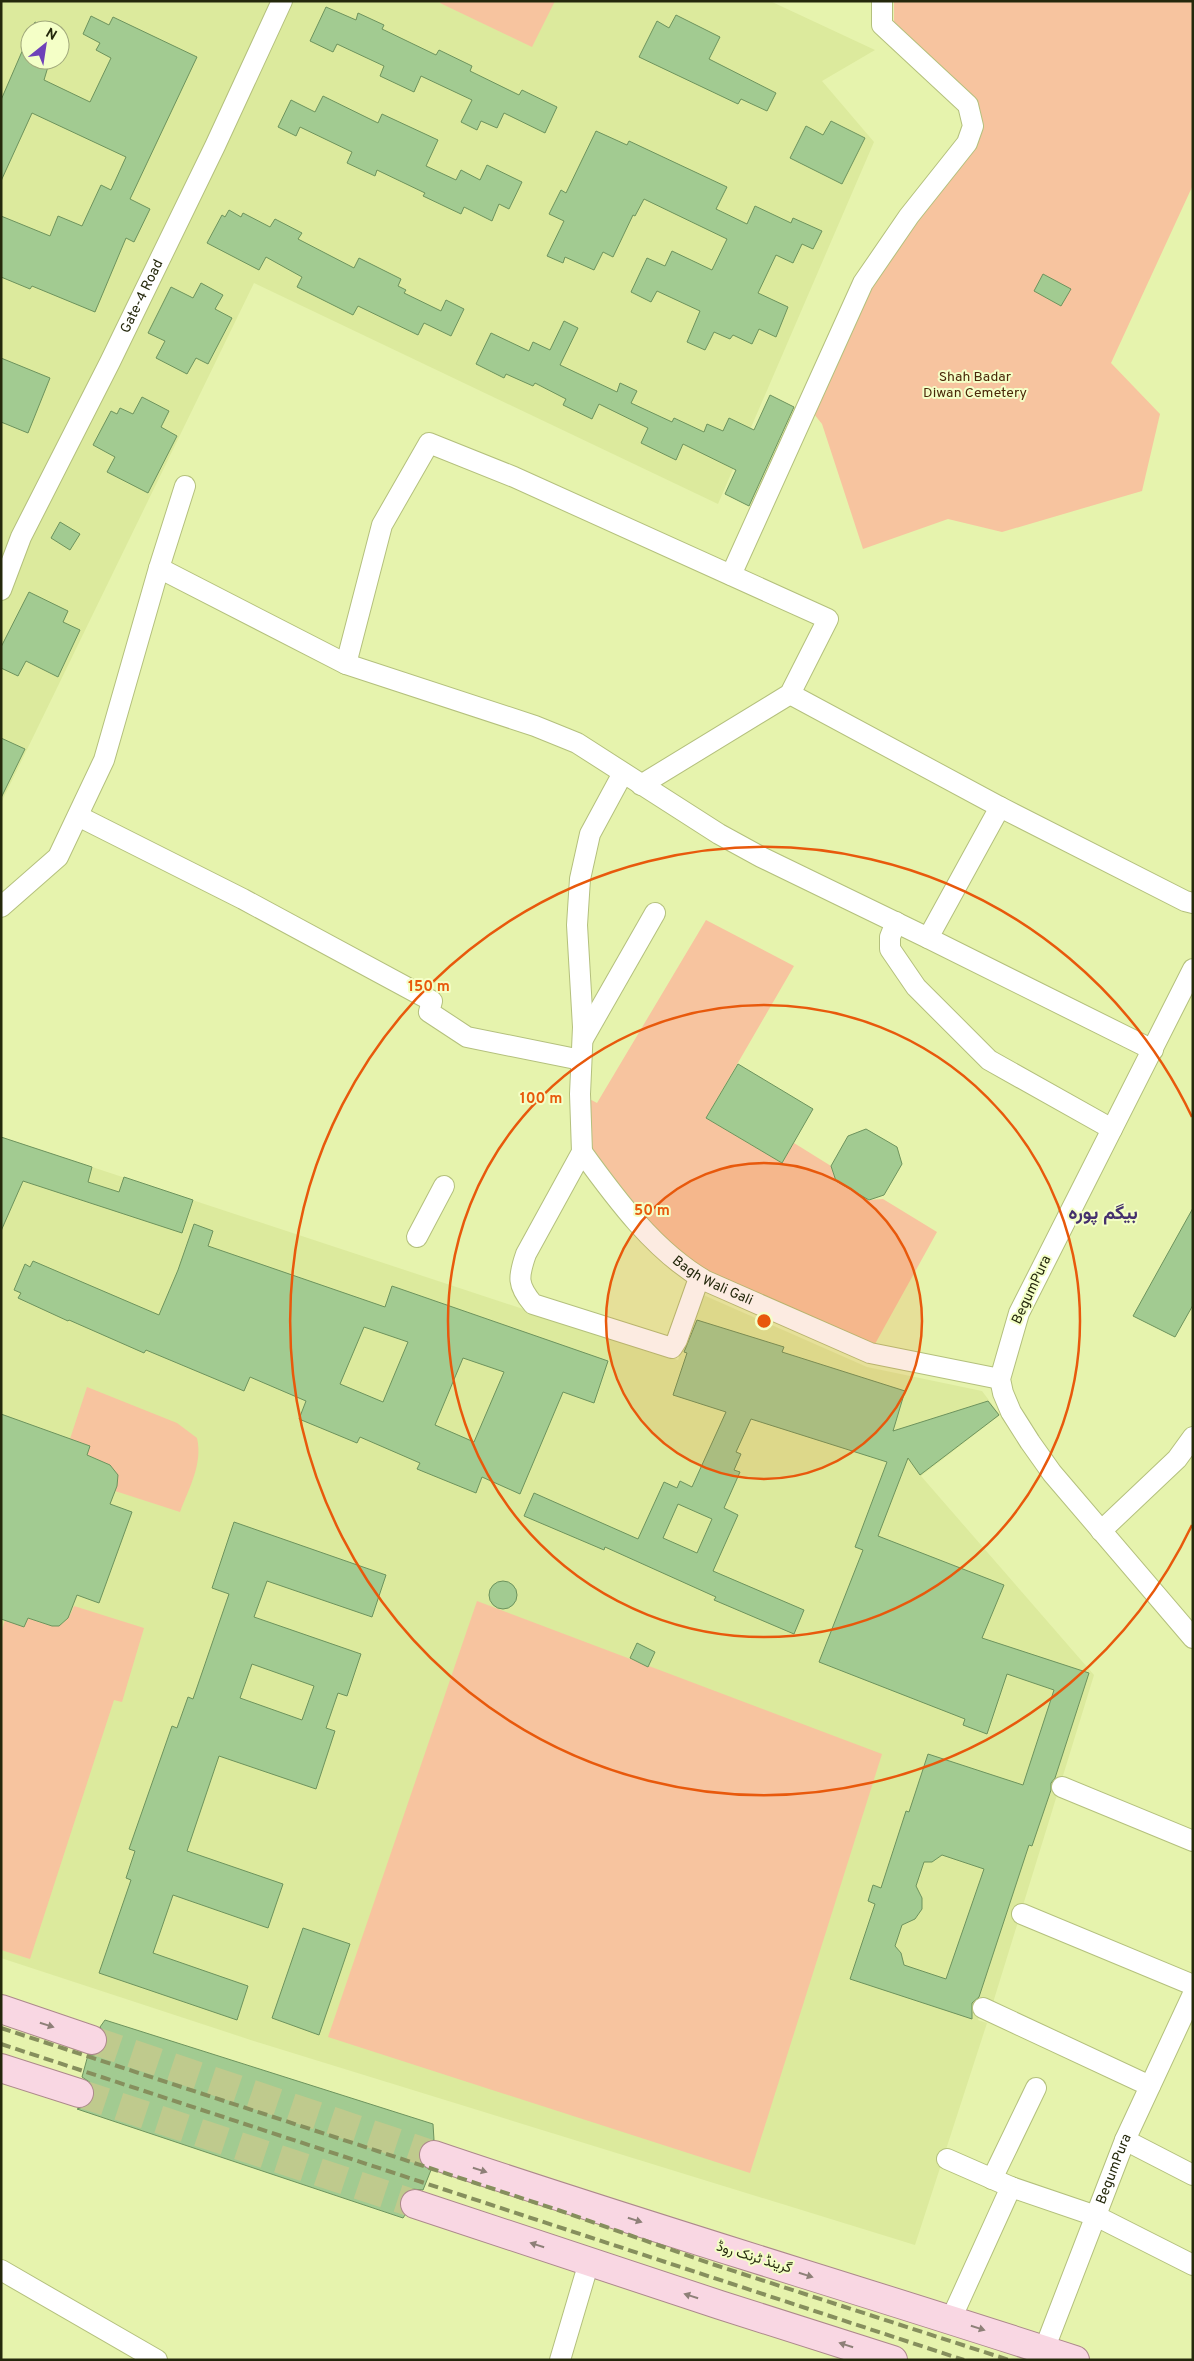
<svg xmlns="http://www.w3.org/2000/svg" width="1194" height="2361" font-family="Overpass,Vazirmatn,sans-serif">
	<rect width="100%" height="100%" fill="#e6f3ad"/>
	<g fill="#dcea9d" fill-rule="evenodd">
		<path d="M1,1h769l105,49 -53,31 52,61 -156,362 -464,-221 -253,520zM30,30h30v30h-30z"/>
		<path d="M1,1137l677,223 23,-66 166,73 115,24 18,24 -79,61 173,199 -102,331 -9,-3 -5,17 9,3 -72,222 -658,-203 -256,-84z"/>
	</g>
	<g fill="#f7c49f">
		<path d="M441,1h114l-23,46 -92,-44z"/>
		<path d="M894,1h299v184l-82,178 49,51 -18,77 -140,41 -54,-13 -85,30 -41,-125 -12,-15 60,-120 47,-68 60,-78 -3,-39 -80,-82z"/>
		<path d="M706,920l88,46 -88,152 76,45 12,-20 37,23 5,15 33,19 14,-1 54,33 -67,121 -164,-72 -124,-129 -2,-58 17,9z"/>
		<path d="M87,1387l90,36 20,15c6,26 -8,50 -17,74l-65,-21c10,-23 -11,-29 -28,-36l3,-9 -20,-7z"/>
		<path d="M477,1601l405,153 -132,419 -422,-136z"/>
		<path d="M74,1606l70,22 -22,74 -8,-2 -84,259 -29,-9v-318l4,-12 19,7 4,-9c22,8 36,16 46,-12z"/>
	</g>
	<g fill="#a2cb91" stroke="#6d935d" fill-rule="evenodd">
		<path d="M326,7l30,13 2,-7 26,12 -2,4 54,26 3,-5 33,16 -2,5 49,24 3,-5 35,17 -12,26 -41,-20 -7,15 -16,-7 -4,9 -16,-8 11,-22 -51,-24 -7,16 -34,-16 4,-10 -47,-22 -4,8 -23,-11z"/>
		<path d="M676,15l44,22 -11,22 67,34 -9,18 -26,-12 -3,5 -99,-47 18,-36 12,7z"/>
		<path d="M91,16l18,9 4,-8 84,40 -67,142 20,10 -16,33 -8,-4 -31,74 -63,-26 -2,3 -29,-12v-61l49,20 8,-20 24,10 19,-41 10,5 15,-33 -94,-44 -31,68v-81l29,-67v27h20l-6,20 46,22 21,-44 -15,-8 4,-7 -17,-9z"/>
		<path d="M35,22l17,8h-21z"/>
		<path d="M323,96l55,27 4,-9 56,26 -12,26 30,14 5,-10 19,10 7,-15 35,17 -13,27 -10,-5 -7,17 -28,-14 -3,7 -38,-18 2,-3 -48,-23 -2,6 -28,-13 5,-11 -52,-25 -4,9 -18,-9 13,-27 24,12z"/>
		<path d="M831,121l34,17 -23,46 -52,-26 16,-32 17,9z"/>
		<path d="M596,131l31,14 2,-4 98,46 -11,22 31,15 8,-18 36,17 2,-5 29,13 -9,18 -11,-5 -9,19 -17,-8 -18,38 30,14 -12,30 -17,-8 -7,15 -19,-9 -3,4 -16,-7 -9,18 -18,-8 13,-31 -43,-20 -6,11 -20,-10 16,-34 18,8 7,-15 40,19 15,-31 -83,-40 -9,17 -2,-1 -20,42 -10,-5 -9,18 -29,-13 -2,6 -16,-7 17,-35 -15,-7 12,-24 5,3z"/>
		<path d="M229,210l12,7 2,-4 27,14 5,-8 27,14 -4,6 56,29 5,-10 42,21 -3,7 8,4 -2,3 37,18 5,-11 18,9 -13,27 -27,-13 -6,12 -60,-29 -5,9 -56,-28 5,-10 -36,-20 -7,13 -52,-27 15,-28 3,2z"/>
		<path d="M1043,274l28,15 -10,17 -27,-15z"/>
		<path d="M201,283l22,12 -8,14 17,9 -24,46 -12,-6 -9,16 -31,-16 9,-17 -17,-8 23,-46 22,11z"/>
		<path d="M564,321l14,7 -18,37 57,27 3,-9 17,8 -6,12 41,19 2,-4 30,14 3,-8 16,7 6,-13 25,12 16,-35 24,12 -45,99 -24,-12 11,-24 -53,-26 -7,16 -35,-17 7,-15 -49,-24 -7,15 -29,-14 3,-6 -31,-16 -2,3 -27,-12 -2,4 -28,-14 15,-31 38,18 4,-9 17,8z"/>
		<path d="M1,358l49,20 -22,55 -27,-11z"/>
		<path d="M142,397l27,14 -8,16 16,9 -29,57 -41,-21 8,-15 -22,-12 18,-34 6,3 3,-6 13,6z"/>
		<path d="M60,522l20,12 -10,16 -19,-12z"/>
		<path d="M29,592l39,19 -5,11 17,8 -22,47 -32,-16 -8,15 -17,-8v-21z"/>
		<path d="M1,738l24,11 -24,49z"/>
		<path d="M738,1064l75,45 -31,54 -76,-45z"/>
		<path d="M866,1129l31,18 5,17 -18,31 -15,5 -33,-19 -5,-15 17,-30z"/>
		<path d="M1,1137l91,30 -4,15 31,10 5,-15 69,23 -11,33 -159,-52 -22,50z"/>
		<path d="M1193,1208v97l-18,32 -42,-21z"/>
		<path d="M194,1224l19,7 -5,15 177,61 7,-21 216,75 -14,42 -31,-11 -43,102 -38,-17 -6,16 -59,-24 3,-6 -60,-26 -3,6 -58,-24 7,-18 -56,-24 -6,14 -98,-41 -2,3 -75,-33 -1,1 -50,-23 3,-5 -7,-3 11,-26 5,3 3,-6 126,54 19,-45zM364,1327l44,15 -25,60 -43,-18zM463,1358l41,14 -30,70 -39,-17z"/>
		<path d="M697,1320l87,27 -2,5 123,39 -12,40 95,-30 11,14 -79,60 -12,-17 -30,78 126,49 -22,53 107,35 -34,105 -4,5v7l-19,56 -3,-1 -50,152 -7,6v16l-122,-40 25,-75 -7,-3 5,-16 8,3 25,-77 3,1 19,-58 95,31 31,-95 -47,-16 -20,60 -24,-9 2,-6 -146,-57 44,-112 -8,-3 32,-85 -136,-43 -15,33 5,2 -7,16 6,2 -16,36 14,7 -25,56 91,39 -10,24 -80,-34 2,-3 -111,-50 -1,3 -80,-34 10,-23 104,46 26,-57 13,6 3,-7 12,6 34,-75 -53,-17 14,-42 -3,-1zM678,1504l34,15 -15,34 -34,-15zM942,1855l42,14 -38,110 -42,-14 -3,-12 -6,-7 7,-21 13,-6 7,-10v-11l-6,-12 8,-24h8z"/>
		<path d="M1,1414l89,32 -3,9 23,10 8,10 -1,11 -7,18 22,8 -33,91 -22,-8 -9,23 -9,8h-7l-24,-8 -4,9 -23,-8z"/>
		<path d="M234,1522l152,53 -14,42 -105,-36 -13,36 107,37 -14,42 -9,-3 -12,35 9,3 -19,58 -97,-33 -32,95 96,33 -15,44 -95,-33 -20,58 95,33 -11,34 -138,-47 32,-93 -5,-2 9,-27 -6,-2 43,-123 5,2 11,-31 5,2 36,-105 -17,-6zM252,1664l62,22 -12,34 -62,-22z"/>
		<circle cx="503" cy="1595" r="14"/>
		<path d="M637,1643l18,9 -7,15 -18,-9z"/>
		<path d="M303,1928l47,16 -31,91 -47,-17z"/>
		<path d="M105,2020l328,104 1,16 -10,3 -5,8v7l3,7 9,5 -8,20 -11,-1 -8,4 -4,6v8l5,8 -2,3 -326,-109 12,-4 5,-7v-8l-3,-7 -9,-6 6,-22h8l6,-3 5,-7v-9l-7,-9z"/>
	</g>
	<g fill="none" stroke-linecap="round" stroke-linejoin="round">
		<g stroke="#bfca8d" stroke-width="28" stroke-dasharray="28 14" stroke-linecap="butt">
			<path d="M92,2040l342,115"/>
			<path d="M79,2093l336,111"/>
		</g>
		<defs>
			<g id="street">
				<path d="M159,568l187,96 189,62 42,17 142,91 42,23 167,81 225,112"/>
				<path d="M731,575l132,-292 46,-67 58,-73 6,-17 -5,-21 -86,-80v-24"/>
				<path id="s1" d="M1,590l20,-53 89,-175 105,-216 67,-145"/>
				<path d="M346,664l36,-139 47,-82 85,34 314,142 -38,75 -149,91"/>
				<path d="M790,694l210,113 185,94 8,2"/>
				<path d="M623,773l-33,61 -10,45 -3,46 6,102 -3,67 2,58 -56,102c-8,23 -9,31 7,50l139,44 5,-8 22,-62"/>
				<path d="M78,816l165,83 189,102 -3,11 38,25 114,23"/>
				<path d="M1,907l57,-50 46,-97 55,-192 26,-82"/>
				<path d="M896,922l-6,15v12l26,38 73,73 123,69"/>
				<path d="M928,938l72,-131"/>
				<path d="M1193,969l-174,344 -19,66 3,14 8,19 19,30 22,31 141,165"/>
				<path d="M583,1039l72,-126"/>
				<path id="s2" d="M582,1152c34,47 73,100 124,129l164,72 130,26"/>
				<path d="M417,1237l27,-51"/>
				<path d="M1101,1531l76,-72 16,-22"/>
				<path d="M1062,1787l131,54"/>
				<path d="M1022,1914l171,71"/>
				<path d="M983,2008l167,78"/>
				<path d="M1125,2140l68,35"/>
				<path d="M947,2159l64,28 85,29 97,49"/>
				<path d="M992,2179l44,-91"/>
				<path d="M1,2270l156,90"/>
				<path d="M951,2319l60,-132"/>
				<path id="s3" d="M1044,2350l81,-210 68,-146"/>
				<path d="M560,2360l29,-98"/>
			</g>
			<g id="primary">
				<path d="M1,2009l91,31"/>
				<path d="M1,2068l78,25"/>
				<path d="M434,2155c212,72 427,135 641,205"/>
				<path d="M415,2204l305,101 173,55"/>
			</g>
		</defs>
		<use href="#street" stroke="#b4c07d" stroke-width="22"/>
		<use href="#primary" stroke="#ac898b" stroke-width="30"/>
		<use href="#street" stroke="#fff" stroke-width="20"/>
		<use href="#primary" stroke="#f9d7e3" stroke-width="28"/>
		<g stroke="#868f5d" stroke-width="4" stroke-dasharray="10 5" stroke-linecap="butt">
			<path d="M1,2028l557,182 154,54 297,96"/>
			<path d="M1,2044l963,316"/>
		</g>
	</g>
	<defs><path id="oneway-solid" d="M-6-.8H1V-3.2L6.5 0L1 3.2V.8H-6Z" transform="scale(1.25)"/></defs>
	<g fill="#8e8078">
		<use href="#oneway-solid" transform="translate(47 2025) rotate(18)"/>
		<use href="#oneway-solid" transform="translate(480 2170) rotate(18)"/>
		<use href="#oneway-solid" transform="translate(635 2220) rotate(18)"/>
		<use href="#oneway-solid" transform="translate(537 2245) rotate(-162)"/>
		<use href="#oneway-solid" transform="translate(806 2275) rotate(17)"/>
		<use href="#oneway-solid" transform="translate(691 2296) rotate(-162)"/>
		<use href="#oneway-solid" transform="translate(978 2328) rotate(18)"/>
		<use href="#oneway-solid" transform="translate(846 2345) rotate(-162)"/>
	</g>
	<circle cx="764" cy="1321" r="158" fill="#e8590c" fill-opacity=".12"/>
	<g fill="none" stroke="#e8590c" stroke-width="2.5">
		<circle cx="764" cy="1321" r="158"/>
		<circle cx="764" cy="1321" r="316"/>
		<path d="M1192 1525A474 474 0 1 1 1192 1117"/>
	</g>
	<g text-anchor="middle" dominant-baseline="central" stroke-width="4" stroke-linejoin="round" paint-order="stroke">
		<g font-size="14" fill="#24280c" stroke="#f4ffc7">
			<text stroke="none"><textPath href="#s1" startOffset="326">Gate-4 Road</textPath></text>
			<text stroke="none"><textPath href="#s2" startOffset="186">Bagh Wali Gali</textPath></text>
			<text transform="translate(1032 1290) rotate(-65)">BegumPura</text>
			<text stroke="none"><textPath href="#s3" startOffset="194">BegumPura</textPath></text>
			<text transform="translate(754 2258) rotate(17)">گرینڈ ٹرنک روڈ</text>
		</g>
		<g font-size="14" fill="#4a2708" stroke="#f4ffc7">
			<text x="975" y="377">Shah Badar<tspan x="975" dy="16">Diwan Cemetery</tspan></text>
		</g>
		<g font-size="19" font-weight="bold" fill="#45316d" stroke="#f4ffc7">
			<text x="1103" y="1214">بیگم پورہ</text>
		</g>
	</g>
	<circle cx="764" cy="1321" r="8" fill="#e8590c" stroke="#f4ffc7" stroke-width="2.5"/>
	<g font-size="15" text-anchor="middle" font-weight="bold" fill="#e8590c" stroke="#f4ffc7" stroke-width="4" stroke-linejoin="round" paint-order="stroke">
		<text x="429" y="991">150 m</text>
		<text x="541" y="1103">100 m</text>
		<text x="652" y="1215">50 m</text>
	</g>
	<rect width="1194" height="2361" fill="none" stroke="#24280c" stroke-width="5"/>
	<g transform="translate(45 45) rotate(30)"><circle r="24" fill="#f4ffc7" stroke="#a1a97c"/>
	<path d="M0-4L9 19L0 12L-9 19Z" fill="#6f41b9"/>
	<text y="-8" font-size="14" font-weight="bold" text-anchor="middle" fill="#24280c">N</text>
	</g>
</svg>
